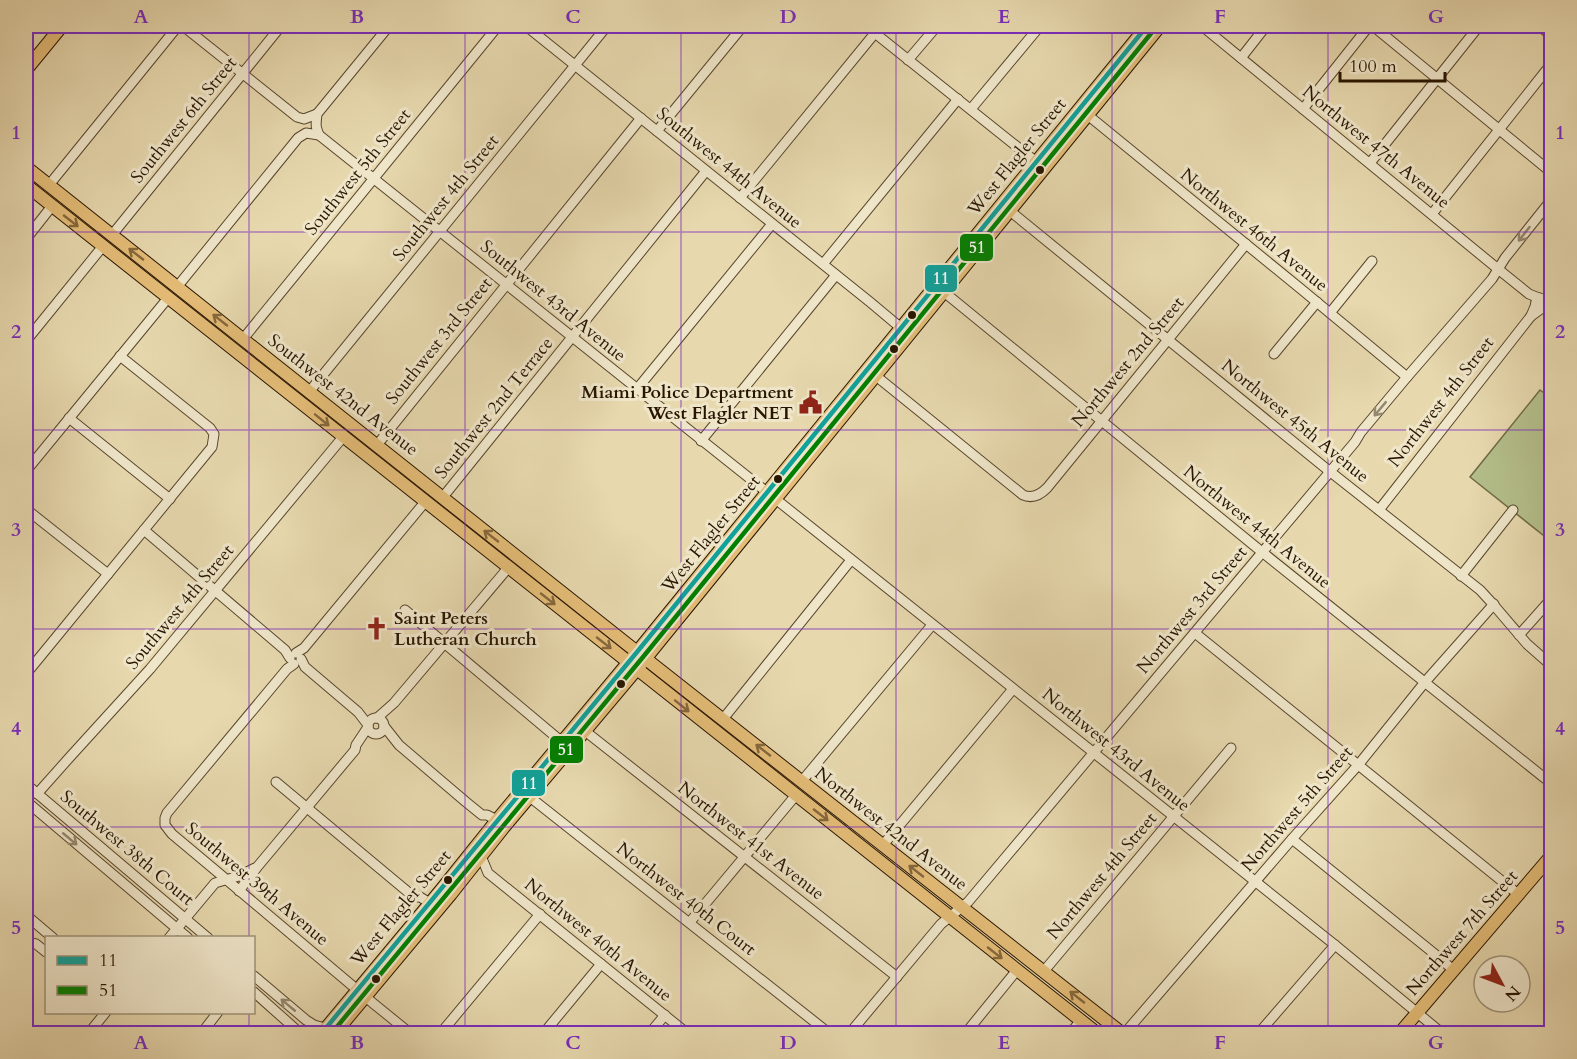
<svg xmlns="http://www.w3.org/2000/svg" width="1577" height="1059" font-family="Cardo,serif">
	<rect width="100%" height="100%" fill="#e7d8ae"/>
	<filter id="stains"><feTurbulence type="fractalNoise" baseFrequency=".00333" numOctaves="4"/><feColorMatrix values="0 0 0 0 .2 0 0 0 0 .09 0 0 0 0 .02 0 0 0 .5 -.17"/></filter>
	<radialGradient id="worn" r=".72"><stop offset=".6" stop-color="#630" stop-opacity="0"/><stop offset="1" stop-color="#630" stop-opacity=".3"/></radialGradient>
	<path fill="#b4bf8b" stroke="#6e6a46" stroke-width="1.5" d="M1540,390l7,5 4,-5 1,145 -4,4 -78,-62z"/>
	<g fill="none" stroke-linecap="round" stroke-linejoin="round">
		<defs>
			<g id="minor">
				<path d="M183,26l114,91 7,2 13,-5"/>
				<path d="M389,26l-72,88c-1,11 -2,11 2,21l1016,810 108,89"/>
				<path d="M526,26l344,276 31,26 2,6"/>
				<path d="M866,26l174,139"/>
				<path d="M1202,26l296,243 31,25 10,4"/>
				<path d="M1373,26l179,147"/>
				<path d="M1539,26l13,10"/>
				<path d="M1241,58l25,-32"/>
				<path d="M908,60l29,-34"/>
				<path d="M971,109l69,-83"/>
				<path d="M1303,109l66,-83"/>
				<path d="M1084,112l217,177 106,88"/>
				<path d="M657,131l86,-105"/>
				<path d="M1370,163l109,-137"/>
				<path d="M49,185l129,-159"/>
				<path d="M740,198l135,-165"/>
				<path d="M1010,211l313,255 157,124 12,13 35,41 25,22"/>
				<path d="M1432,214l120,-151"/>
				<path d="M112,235l169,-209"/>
				<path d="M26,239l26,-33"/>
				<path d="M823,264l135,-165"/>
				<path d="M177,287l121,-149 8,-5 13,2"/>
				<path d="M944,292l318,260 290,232"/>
				<path d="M1330,313l42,-52"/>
				<path d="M1531,316l14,-10v-6l-5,-2c-4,1 -5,4 -4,8l5,3"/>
				<path d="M243,339l255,-313"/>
				<path d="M26,341l77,-95"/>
				<path d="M1274,354l43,-52"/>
				<path d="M876,376l147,119c9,4 17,0 24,-7l199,-244"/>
				<path d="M637,389l135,-165"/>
				<path d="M309,392l298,-366"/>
				<path d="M69,418l101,81"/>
				<path d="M701,441l135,-166"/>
				<path d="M377,445l264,-327"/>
				<path d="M26,471l142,-173"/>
				<path d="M443,497l263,-326"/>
				<path d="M26,509l82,65"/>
				<path d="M1379,510l152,-194 5,-12"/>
				<path d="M144,530l141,120 5,8"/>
				<path d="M1461,576l52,-66"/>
				<path d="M405,610l157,132"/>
				<path d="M1195,633l323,261"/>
				<path d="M1519,635l33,-37"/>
				<path d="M296,653l8,-5 121,-146"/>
				<path d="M301,659l4,8 53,45 10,13"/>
				<path d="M294,664l-7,5 -120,144 -2,5v7l7,9 43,36 159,134 37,30"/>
				<path d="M26,674l186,-227 2,-13 -4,-6 -90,-72"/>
				<path d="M377,718l17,-15 114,-135"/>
				<circle cx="376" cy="726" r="8"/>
				<path d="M723,719l128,-159"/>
				<path d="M384,726l15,19 67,57 16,13h5l10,5"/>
				<path d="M585,731l312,246"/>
				<path d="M802,781l130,-156"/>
				<path d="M276,782l138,115h6l10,6"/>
				<path d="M26,784l182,154"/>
				<path d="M37,794l32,-36 81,-89 193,-232"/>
				<path d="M526,794l304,240"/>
				<path d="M26,801l162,137"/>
				<path d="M1292,839l149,120 12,11"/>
				<path d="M883,845l130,-156"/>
				<path d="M481,856l7,17 200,161"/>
				<path d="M239,891l19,-25 97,-116 1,-5 12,-18"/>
				<path d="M26,915l27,23"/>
				<path d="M690,922l106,-127"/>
				<path d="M169,938l46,-55 24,-7 16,-8"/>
				<path d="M26,942l10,2 10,8"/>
				<path d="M1044,971l187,-223"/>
				<path d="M254,976l52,44 8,5 11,3"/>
				<path d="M254,992l47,42"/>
				<path d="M88,1034l18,-22"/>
				<path d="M201,1034l17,-22"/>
				<path d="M440,1034l100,-120"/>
				<path d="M543,1034l58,-70"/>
				<path d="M649,1034l16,-19"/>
				<path d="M849,1034l92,-110 27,-22 387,-460 6,-10 46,-55 85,-98 13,-21 47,-59"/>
				<path d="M965,1034l52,-64"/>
				<path d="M1070,1034l11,-14"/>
				<path d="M1124,1034l168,-195 67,-75 66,-82 69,-78"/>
				<path d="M1258,1034l77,-89"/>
			</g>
			<g id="major">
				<path d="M26,70l36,-44"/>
				<path d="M26,167l611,485 486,382"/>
				<path d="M26,185l1072,849"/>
				<path d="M321,1034l120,-144 56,-70 140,-168 510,-626"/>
				<path d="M334,1034l117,-140 53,-67 133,-158 523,-643"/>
				<path d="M1399,1034l153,-179"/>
			</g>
		</defs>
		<use href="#minor" stroke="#58462c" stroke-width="11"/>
		<use href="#major" stroke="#281500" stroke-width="14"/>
		<use href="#minor" stroke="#efe6ca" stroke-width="9"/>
		<use href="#major" stroke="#e4bc77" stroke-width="12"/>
		<defs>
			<path id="bus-1" d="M321,1034l316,-382 510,-626"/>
			<path id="bus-2" d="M331,1034l312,-377 510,-626"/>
		</defs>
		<use href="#bus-1" stroke="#efe6ca" stroke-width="9"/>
		<use href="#bus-2" stroke="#efe6ca" stroke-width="9"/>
		<use href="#bus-1" stroke="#10a199" stroke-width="4.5"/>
		<use href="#bus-2" stroke="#008000" stroke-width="4.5"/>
	</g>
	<defs><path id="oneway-shaft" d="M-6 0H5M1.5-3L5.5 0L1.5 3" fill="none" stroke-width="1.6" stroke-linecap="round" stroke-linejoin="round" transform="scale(1.5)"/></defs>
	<g stroke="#86683c">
		<use href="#oneway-shaft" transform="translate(71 221) rotate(38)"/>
		<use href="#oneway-shaft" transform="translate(136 254) rotate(-142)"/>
		<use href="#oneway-shaft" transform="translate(220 320) rotate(-142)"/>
		<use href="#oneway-shaft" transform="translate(322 420) rotate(39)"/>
		<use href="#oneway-shaft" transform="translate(491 536) rotate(-142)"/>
		<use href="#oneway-shaft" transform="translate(548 599) rotate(38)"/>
		<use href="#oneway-shaft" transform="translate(604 643) rotate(38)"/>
		<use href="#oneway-shaft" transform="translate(682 706) rotate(39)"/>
		<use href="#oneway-shaft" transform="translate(763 750) rotate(-142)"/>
		<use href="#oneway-shaft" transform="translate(821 815) rotate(38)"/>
		<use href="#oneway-shaft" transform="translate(916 871) rotate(-142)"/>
		<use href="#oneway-shaft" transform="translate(995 953) rotate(38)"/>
		<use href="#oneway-shaft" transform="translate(1077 997) rotate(-142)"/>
	</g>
	<g stroke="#95886f">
		<use href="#oneway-shaft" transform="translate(1524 234) rotate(128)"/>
		<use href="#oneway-shaft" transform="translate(1380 409) rotate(130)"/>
		<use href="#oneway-shaft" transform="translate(70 839) rotate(40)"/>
		<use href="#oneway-shaft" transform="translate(288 1005) rotate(-140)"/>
	</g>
	<path fill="none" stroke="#7b2cbf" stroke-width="1.5" stroke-opacity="0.55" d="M249,26v912M465,26v1008M681,26v1008M896,26v1008M1112,26v1008M1328,26v1008M26,232h1526M26,430h1526M26,629h1526M26,827h1526M249,1012v22"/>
	<defs>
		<symbol id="civic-bare" viewBox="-9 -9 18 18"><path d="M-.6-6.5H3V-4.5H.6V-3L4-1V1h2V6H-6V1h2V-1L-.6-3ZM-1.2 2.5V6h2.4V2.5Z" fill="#8f2418" stroke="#efe6ca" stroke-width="2.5" paint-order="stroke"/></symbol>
		<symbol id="church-bare" viewBox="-9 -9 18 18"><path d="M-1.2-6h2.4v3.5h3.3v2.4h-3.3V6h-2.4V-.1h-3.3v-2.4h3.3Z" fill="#8f2418" stroke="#efe6ca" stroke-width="2.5" paint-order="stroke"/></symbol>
	</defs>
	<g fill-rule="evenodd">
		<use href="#civic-bare" x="794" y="386" width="33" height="33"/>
		<use href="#church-bare" x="360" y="612" width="33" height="33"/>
	</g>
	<g fill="#281500" stroke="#efe6ca" stroke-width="2">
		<circle cx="1040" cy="170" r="5"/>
		<circle cx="912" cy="315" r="5"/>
		<circle cx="894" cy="349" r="5"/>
		<circle cx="778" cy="479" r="5"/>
		<circle cx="621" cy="684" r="5"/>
		<circle cx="448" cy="880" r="5"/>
		<circle cx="376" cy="979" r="5"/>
	</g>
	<g text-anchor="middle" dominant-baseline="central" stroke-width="6" stroke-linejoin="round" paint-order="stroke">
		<g font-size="18" fill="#281500" stroke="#efe6ca">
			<text transform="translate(184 120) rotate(-51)">Southwest 6th Street</text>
			<text transform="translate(1376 147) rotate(39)">Northwest 47th Avenue</text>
			<text transform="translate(1017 157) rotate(-51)">West Flagler Street</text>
			<text transform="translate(729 168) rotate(39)">Southwest 44th Avenue</text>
			<text transform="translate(358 172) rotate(-51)">Southwest 5th Street</text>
			<text transform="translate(446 198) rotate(-51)">Southwest 4th Street</text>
			<text transform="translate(1254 230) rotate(39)">Northwest 46th Avenue</text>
			<text transform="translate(553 301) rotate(39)">Southwest 43rd Avenue</text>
			<text transform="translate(439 341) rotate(-51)">Southwest 3rd Street</text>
			<text transform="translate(1128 362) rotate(-50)">Northwest 2nd Street</text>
			<text transform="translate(343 395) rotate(38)">Southwest 42nd Avenue</text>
			<text transform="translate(1441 402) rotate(-52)">Northwest 4th Street</text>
			<text transform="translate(494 408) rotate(-51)">Southwest 2nd Terrace</text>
			<text transform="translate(1295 421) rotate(39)">Northwest 45th Avenue</text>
			<text transform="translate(1257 527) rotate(39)">Northwest 44th Avenue</text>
			<text transform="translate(711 534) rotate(-51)">West Flagler Street</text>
			<text transform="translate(180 607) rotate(-50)">Southwest 4th Street</text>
			<text transform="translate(1192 610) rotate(-50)">Northwest 3rd Street</text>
			<text transform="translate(1116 750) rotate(39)">Northwest 43rd Avenue</text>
			<text transform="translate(1297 809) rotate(-49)">Northwest 5th Street</text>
			<text transform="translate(891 829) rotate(38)">Northwest 42nd Avenue</text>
			<text transform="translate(751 841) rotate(38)">Northwest 41st Avenue</text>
			<text transform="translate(127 848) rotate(40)">Southwest 38th Court</text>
			<text transform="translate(1102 876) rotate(-50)">Northwest 4th Street</text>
			<text transform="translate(257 884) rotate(40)">Southwest 39th Avenue</text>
			<text transform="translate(686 899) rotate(38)">Northwest 40th Court</text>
			<text transform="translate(401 908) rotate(-50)">West Flagler Street</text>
			<text transform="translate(1462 933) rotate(-49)">Northwest 7th Street</text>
			<text transform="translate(598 940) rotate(39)">Northwest 40th Avenue</text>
		</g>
		<g font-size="18" font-weight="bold" fill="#281500" stroke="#efe6ca" text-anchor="end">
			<text x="793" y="392">Miami Police Department<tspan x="793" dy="21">West Flagler NET</tspan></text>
			<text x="394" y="618" text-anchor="start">Saint Peters<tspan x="394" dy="21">Lutheran Church</tspan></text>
		</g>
	</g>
	<g stroke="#efe6ca" stroke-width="2">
		<rect x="959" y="233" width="35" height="29" rx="6" fill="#008000"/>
		<rect x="924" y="264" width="34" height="29" rx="6" fill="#10a199"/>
		<rect x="549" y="735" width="35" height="29" rx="6" fill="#008000"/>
		<rect x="511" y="769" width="35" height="28" rx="6" fill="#10a199"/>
	</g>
	<g font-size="16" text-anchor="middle" font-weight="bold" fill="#fff">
		<text x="977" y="253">51</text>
		<text x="941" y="284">11</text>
		<text x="566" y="755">51</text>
		<text x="529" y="789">11</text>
	</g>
	<rect width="1577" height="1059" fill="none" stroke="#e7d8ae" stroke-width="66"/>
	<rect x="45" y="936" width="210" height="78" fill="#efe6ca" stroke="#9f9279" stroke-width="1.5"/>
	<rect x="57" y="956" width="30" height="9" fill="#10a199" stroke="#9f9279" stroke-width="1.5"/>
	<text x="99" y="966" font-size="18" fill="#281500">11</text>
	<rect x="57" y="986" width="30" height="9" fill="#008000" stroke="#9f9279" stroke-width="1.5"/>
	<text x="99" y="996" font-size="18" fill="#281500">51</text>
	<g transform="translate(1502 984) rotate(131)"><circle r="28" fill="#efe6ca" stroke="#9f9279" stroke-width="1.5"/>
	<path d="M0-4.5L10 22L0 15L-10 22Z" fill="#8f2418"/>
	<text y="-9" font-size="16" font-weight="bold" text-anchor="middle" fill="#281500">N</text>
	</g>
	<path d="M1340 72v9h105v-9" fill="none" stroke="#281500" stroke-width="3"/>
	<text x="1349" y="72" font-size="18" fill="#281500" stroke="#efe6ca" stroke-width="4.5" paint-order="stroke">100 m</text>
	<rect x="33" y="33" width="1511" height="993" fill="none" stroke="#7b2cbf" stroke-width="2"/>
	<g font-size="20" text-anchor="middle" font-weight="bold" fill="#7b2cbf">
		<text x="141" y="23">A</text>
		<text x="357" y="23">B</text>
		<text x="573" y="23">C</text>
		<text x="788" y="23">D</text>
		<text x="1004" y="23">E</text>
		<text x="1220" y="23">F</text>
		<text x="1436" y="23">G</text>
		<text x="16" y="139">1</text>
		<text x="1560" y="139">1</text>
		<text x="16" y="338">2</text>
		<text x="1560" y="338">2</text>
		<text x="16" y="536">3</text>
		<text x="1560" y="536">3</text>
		<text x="16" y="735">4</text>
		<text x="1560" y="735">4</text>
		<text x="16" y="934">5</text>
		<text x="1560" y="934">5</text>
		<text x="141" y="1049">A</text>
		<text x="357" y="1049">B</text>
		<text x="573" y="1049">C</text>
		<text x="788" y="1049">D</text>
		<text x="1004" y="1049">E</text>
		<text x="1220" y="1049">F</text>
		<text x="1436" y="1049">G</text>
	</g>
	<rect width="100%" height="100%" filter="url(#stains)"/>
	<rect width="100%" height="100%" fill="url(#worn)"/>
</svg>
